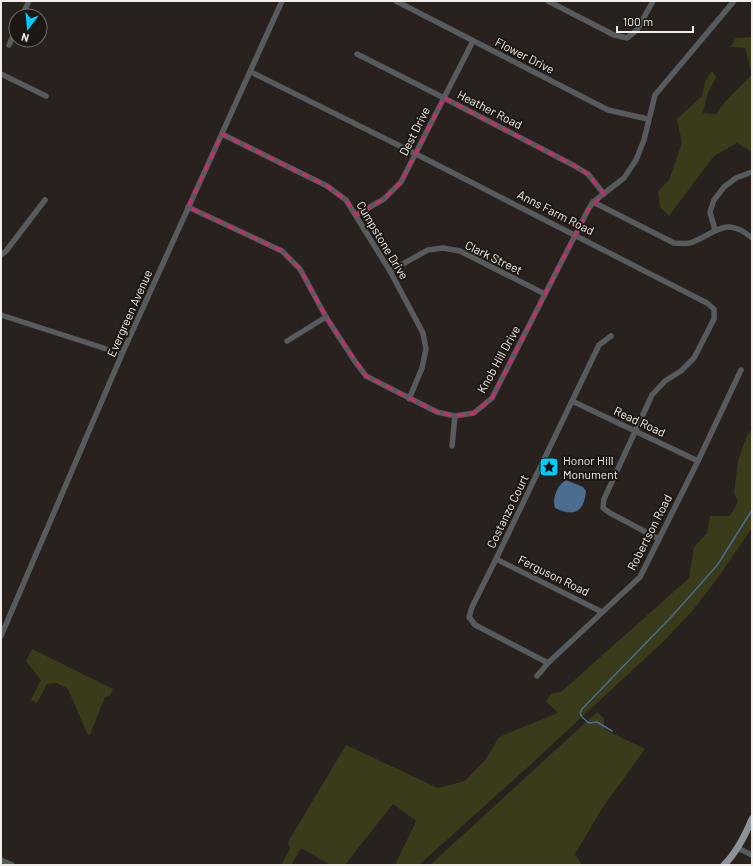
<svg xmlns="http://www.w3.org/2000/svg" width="753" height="866" font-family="Barlow,sans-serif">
	<rect width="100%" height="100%" fill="#28211d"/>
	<g fill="#393b1a">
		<path d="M752,37v37l-7,-26 -15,-1 6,-9z"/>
		<path d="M712,71l4,6 -9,18 -4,18 13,1 8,-11 28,-29v78l-15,-9 -23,13 -45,60 -9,-9 -2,-16 11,-11 13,-37 -5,-24 25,-23 3,-15z"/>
		<path d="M752,428v100l-35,51 -23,30 -29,31 -135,125 -111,100h-24l21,-44 -23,-17 -48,61h-15l-29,-17 -10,17h-10l9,-16 -2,-7 58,-97 92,43 27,-7 21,-22 13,-22 59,-24 -12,-12 5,-7 10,-2 128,-114 5,-31 13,-14 3,-17h20l8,-14 -4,-9 4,-32 8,-23z"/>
		<path d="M32,649l81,40 -3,7 -5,1 -15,38 -3,-2 -19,-44 -11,-6 -10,1 -10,19 -6,-3 10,-20 -15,-19z"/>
		<path d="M597,712l7,6v11l41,20 -42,58 -28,47 7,11h-152z"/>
	</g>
	<path fill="#4b6e90" d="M566,480l17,7 3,4c-2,22 -13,26 -31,17 -3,-10 2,-23 11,-28z"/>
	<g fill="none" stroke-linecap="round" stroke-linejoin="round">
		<path stroke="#4b6e90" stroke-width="1.5" d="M612,731l-15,-9 -8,1 -7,-6 -2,-4 2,-4 90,-93 26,-29 20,-23 34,-54"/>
		<g stroke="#575b5d" stroke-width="5.5">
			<path d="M396,1l212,109 40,9"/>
			<path d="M548,1l66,34 13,3 10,-8 16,-29"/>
			<path d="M22,16l7,-15"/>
			<path d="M9,45l7,-16"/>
			<path d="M357,54l87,44 129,67 15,9 16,20"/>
			<path d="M251,72l165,82 291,149 7,6v10l-20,39 -13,13 -16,10 -13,14 -48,104 -1,9 7,5 49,26"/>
			<path d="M1,74l45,22"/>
			<path d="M222,134l105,52 19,14 44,71 33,62 3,16 -4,19 -13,31"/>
			<path d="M593,202l81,41c5,0 11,1 16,0 26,-9 35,-28 62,-5"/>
			<path d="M188,207l94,44 18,18 26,48 28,43 12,16 71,36 18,4 19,-3 18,-15 96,-188 5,-8 31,-24 12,-18 8,-20 11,-45 79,-94"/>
			<path d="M356,215l28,-16 17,-17 72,-141"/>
			<path d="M715,230l-5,-18 4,-12 10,-13 12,-9 16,-6"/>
			<path d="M1,255l5,-4 39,-51"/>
			<path d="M390,271l38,-21 15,-2 17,3 85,43"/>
			<path d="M1,315l121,39"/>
			<path d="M287,341l39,-24"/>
			<path d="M572,401l126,60"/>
			<path d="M452,446l3,-30"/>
			<path d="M496,559l106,53"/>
			<path d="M1,636l121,-282 160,-353"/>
			<path d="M548,663l-73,-38 -6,-8 3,-10 24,-48 103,-214 12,-9"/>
			<path d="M537,676l11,-13 92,-86 58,-116 43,-91"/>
			<path d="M738,848l14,7"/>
			<path d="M1,860l11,5"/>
		</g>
		<path stroke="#8c9497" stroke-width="7" d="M724,865c13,-13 21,-29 28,-46"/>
	</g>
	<path fill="none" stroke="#c72d69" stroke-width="3" stroke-dasharray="8 5" stroke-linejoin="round" d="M444,98l129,67 15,9 16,20 -16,16 -96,188 -18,15 -19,3 -18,-4 -71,-36 -40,-59 -26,-48 -18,-18 -94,-44 34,-73 105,52 19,14 10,15 28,-16 17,-17z"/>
	<defs>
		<symbol id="sight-square" viewBox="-11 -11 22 22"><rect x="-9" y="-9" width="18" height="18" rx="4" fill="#01cbf9" stroke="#1e1814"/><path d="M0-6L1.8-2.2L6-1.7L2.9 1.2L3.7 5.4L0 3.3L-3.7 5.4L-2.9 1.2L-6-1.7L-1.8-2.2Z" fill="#111"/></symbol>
	</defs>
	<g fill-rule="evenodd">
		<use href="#sight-square" x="538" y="456" width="22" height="22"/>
	</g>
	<g text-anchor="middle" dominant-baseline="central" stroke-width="4" stroke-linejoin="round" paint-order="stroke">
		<g font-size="12" fill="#f1edea" stroke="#1e1814">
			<text transform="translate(525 55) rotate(27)">Flower Drive</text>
			<text transform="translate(490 109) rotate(27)">Heather Road</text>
			<text transform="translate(414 131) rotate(-63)">Dest Drive</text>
			<text transform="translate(556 212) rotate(27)">Anns Farm Road</text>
			<text transform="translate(383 240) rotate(59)">Cumpstone Drive</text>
			<text transform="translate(494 257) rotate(26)">Clark Street</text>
			<text transform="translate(129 313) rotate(-66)">Evergreen Avenue</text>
			<text transform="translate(498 359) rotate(-61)">Knob Hill Drive</text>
			<text transform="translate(640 421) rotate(25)">Read Road</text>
			<text transform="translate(507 511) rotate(-64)">Costanzo Court</text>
			<text transform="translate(649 532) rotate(-63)">Robertson Road</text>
			<text transform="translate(554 575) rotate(26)">Ferguson Road</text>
		</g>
		<g font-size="12" fill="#f1edea" stroke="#1e1814" text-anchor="start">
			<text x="563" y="460">Honor Hill<tspan x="563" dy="14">Monument</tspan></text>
		</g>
	</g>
	<rect width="753" height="866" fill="none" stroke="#f1edea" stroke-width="4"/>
	<g transform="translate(28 28) rotate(196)"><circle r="19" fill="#1e1814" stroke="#726d6a"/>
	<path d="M0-3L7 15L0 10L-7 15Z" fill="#01cbf9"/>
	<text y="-6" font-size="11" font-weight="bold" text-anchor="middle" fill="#f1edea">N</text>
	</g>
	<path d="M617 26v6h76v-6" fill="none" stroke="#f1edea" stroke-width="2"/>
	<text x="623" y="26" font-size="12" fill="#f1edea" stroke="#1e1814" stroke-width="3" paint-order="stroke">100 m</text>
</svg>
